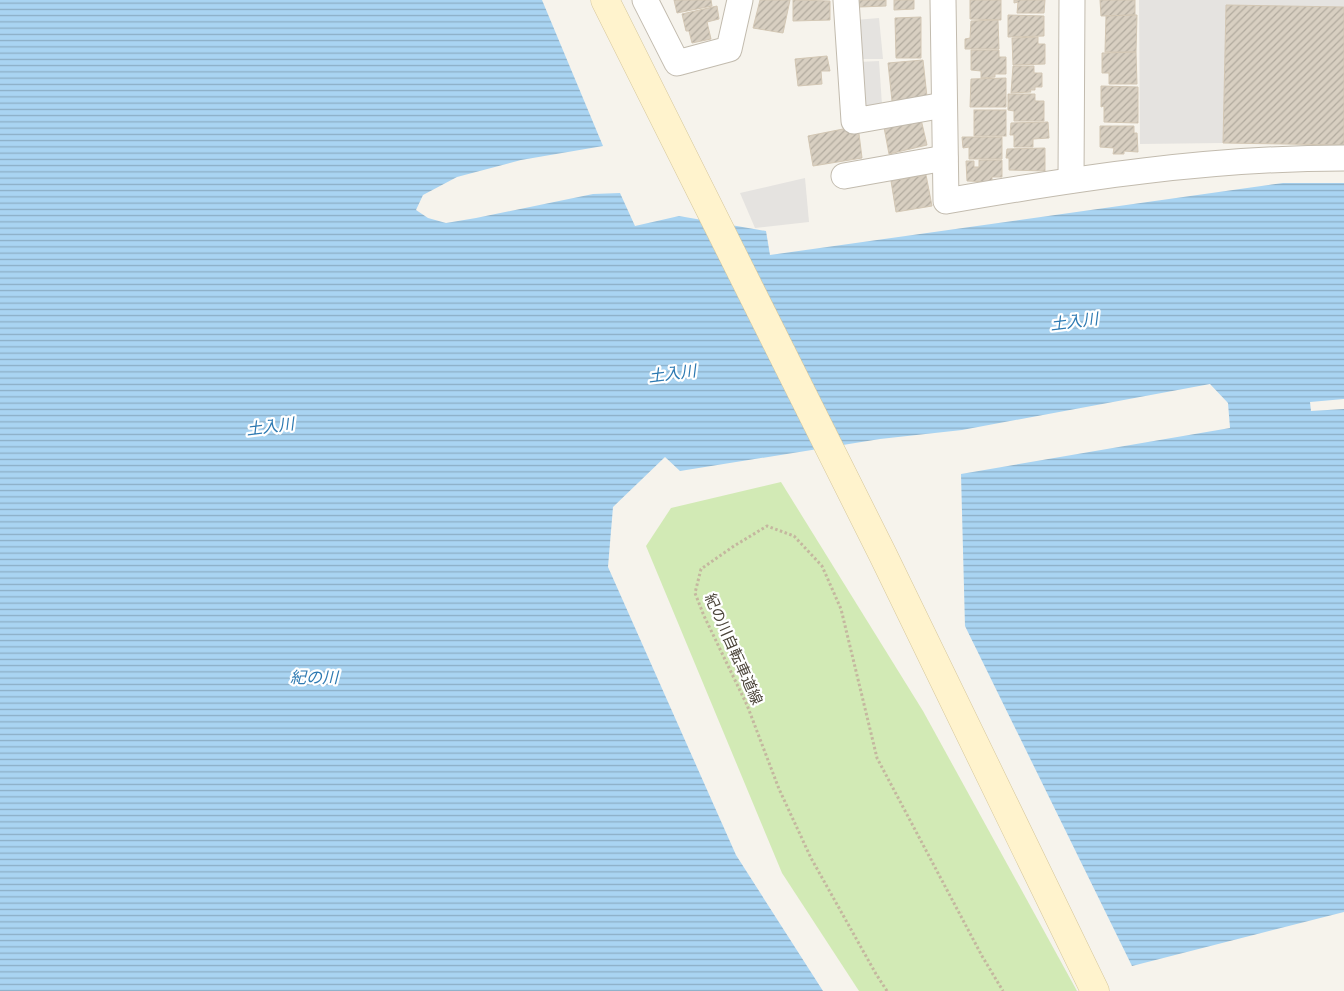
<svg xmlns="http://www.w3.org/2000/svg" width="1344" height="991" font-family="Ubuntu,'Noto Sans JP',sans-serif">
	<defs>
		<pattern id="water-rules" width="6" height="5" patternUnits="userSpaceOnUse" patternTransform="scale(1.25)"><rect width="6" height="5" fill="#a9d4f2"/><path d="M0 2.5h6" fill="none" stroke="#8caec5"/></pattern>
		<pattern id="building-hatch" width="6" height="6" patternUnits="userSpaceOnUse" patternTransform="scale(1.25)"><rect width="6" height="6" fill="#d8cfc1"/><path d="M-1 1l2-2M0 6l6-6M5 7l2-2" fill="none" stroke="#b1aa9e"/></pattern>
	</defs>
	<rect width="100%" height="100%" fill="#f6f3ec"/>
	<path fill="#d2eab5" d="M781,482l142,229 154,280h-218l-77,-118 -136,-327 25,-38z"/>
	<g fill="#e5e3e0">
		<path d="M1139,0h205v7l-118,-2 -3,138 -83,1z"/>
		<path d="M879,18l4,41h-24l-4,-39z"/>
		<path d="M879,61l3,44 -19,4 -5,-47z"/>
		<path d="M805,178l4,44 -54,6 -15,-35z"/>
	</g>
	<path fill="url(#water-rules)" d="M0,0h542l61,146 -82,14 -64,17 -34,18 -7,15 12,8 18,5 30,-5 117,-24 27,-1 15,33 44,-10 87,15 4,24 513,-72h61v216l-34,3 1,9 33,-2v503l-212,54 -167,-340 -4,-152 269,-46 -2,-25 -18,-19 -248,46 -82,9 -200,32 -15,-14 -52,50 -5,60 128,288 87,136h-823z"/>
	<g fill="url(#building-hatch)" stroke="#d3c7b4">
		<path d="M674,0h37l1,6 -35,7z"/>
		<path d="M760,0h30l-7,33 -30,-5z"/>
		<path d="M793,0l37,1v19l-37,1z"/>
		<path d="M859,0h27v6l-27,1z"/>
		<path d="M894,0h20v9l-20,1z"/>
		<path d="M970,0h31v20l-31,-1z"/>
		<path d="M1014,0h31l-1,13h-27l1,-11 -4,1z"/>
		<path d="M1100,0h35v15l-34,1z"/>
		<path d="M1226,5l118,2v138l-121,-2z"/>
		<path d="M717,6l2,13 -12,3 4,17 -19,4 -3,-12h-3l-4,-17z"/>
		<path d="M1008,15l36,1v20l-36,1z"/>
		<path d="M1135,15h2l-1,37h-31l1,-36z"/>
		<path d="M921,17v41h-25l-1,-40z"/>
		<path d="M998,20l1,29h-34v-10l5,-1 1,-17z"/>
		<path d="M1038,37v7h7v20l-32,1 -1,-27z"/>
		<path d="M971,50h28v7h7v17h-11v3l-14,1v-7l-10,-1z"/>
		<path d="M1136,52l1,32h-28v-11h-7v-20z"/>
		<path d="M827,56l3,15h-9l1,13 -24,2 -3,-27z"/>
		<path d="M923,60l4,37 -35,4 -4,-38z"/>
		<path d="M1013,66h21v7h8v14h-7v3h-5l1,2 -20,1z"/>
		<path d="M1006,78v29h-36l1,-28z"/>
		<path d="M1101,86l37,1v36l-34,-1v-16l-3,1z"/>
		<path d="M1008,94h27v7h9v20h-30v-10l-6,-1z"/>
		<rect x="974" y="110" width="32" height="26"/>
		<path d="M920,115l7,30 -38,9 -6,-32z"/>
		<path d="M1048,122l1,16 -16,1v8h-19v-12h-4l1,-12z"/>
		<path d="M858,126l4,32 -49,8 -5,-30z"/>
		<path d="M1100,126h34v7h3l1,19 -14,-1v3h-11l1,-6 -14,-1z"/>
		<path d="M962,137h40v22h-33v-12l-6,1z"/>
		<path d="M1045,148v23l-36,-1v-12h-3l1,-9z"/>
		<path d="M979,160h23v17h-10v5l-25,-1 -1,-20h8v6h5z"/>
		<path d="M926,175l6,31 -36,6 -5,-31z"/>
	</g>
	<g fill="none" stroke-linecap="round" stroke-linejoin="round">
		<defs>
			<g id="street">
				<path d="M645,0l32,63 52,-14 11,-49"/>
				<path d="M846,0l8,121 90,-16"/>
				<path d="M943,0l3,201c132,-23 263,-43 398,-43"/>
				<path d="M844,176l101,-18"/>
				<path d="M1071,180l1,-180"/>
			</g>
			<path id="secondary" d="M605,0l278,555 212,436"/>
		</defs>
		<use href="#street" stroke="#c2bbae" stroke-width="27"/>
		<use href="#secondary" stroke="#d6c79b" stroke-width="29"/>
		<path stroke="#c4b79f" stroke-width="3" stroke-dasharray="2.5 2.5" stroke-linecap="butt" d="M887,991l-11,-17 -65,-116 -32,-69 -32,-84 -43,-89 -9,-23 6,-24 33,-23 33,-20 27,10 28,30 19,43 36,149 105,198 21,35"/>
		<use href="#street" stroke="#fff" stroke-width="25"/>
		<use href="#secondary" stroke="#fff3cd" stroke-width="28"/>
	</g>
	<g text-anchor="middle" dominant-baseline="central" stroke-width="4.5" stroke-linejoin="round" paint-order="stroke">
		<g font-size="15" fill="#4b4439" stroke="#fff">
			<text transform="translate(734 649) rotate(66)">紀の川自転車道線</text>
		</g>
		<g font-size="16" font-style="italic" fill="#2e7ab2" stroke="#fff">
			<text transform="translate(1074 321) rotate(-7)">土入川</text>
			<text transform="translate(672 373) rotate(-7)">土入川</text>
			<text transform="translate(270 426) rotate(-7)">土入川</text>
			<text x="314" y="677">紀の川</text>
		</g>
	</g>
</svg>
